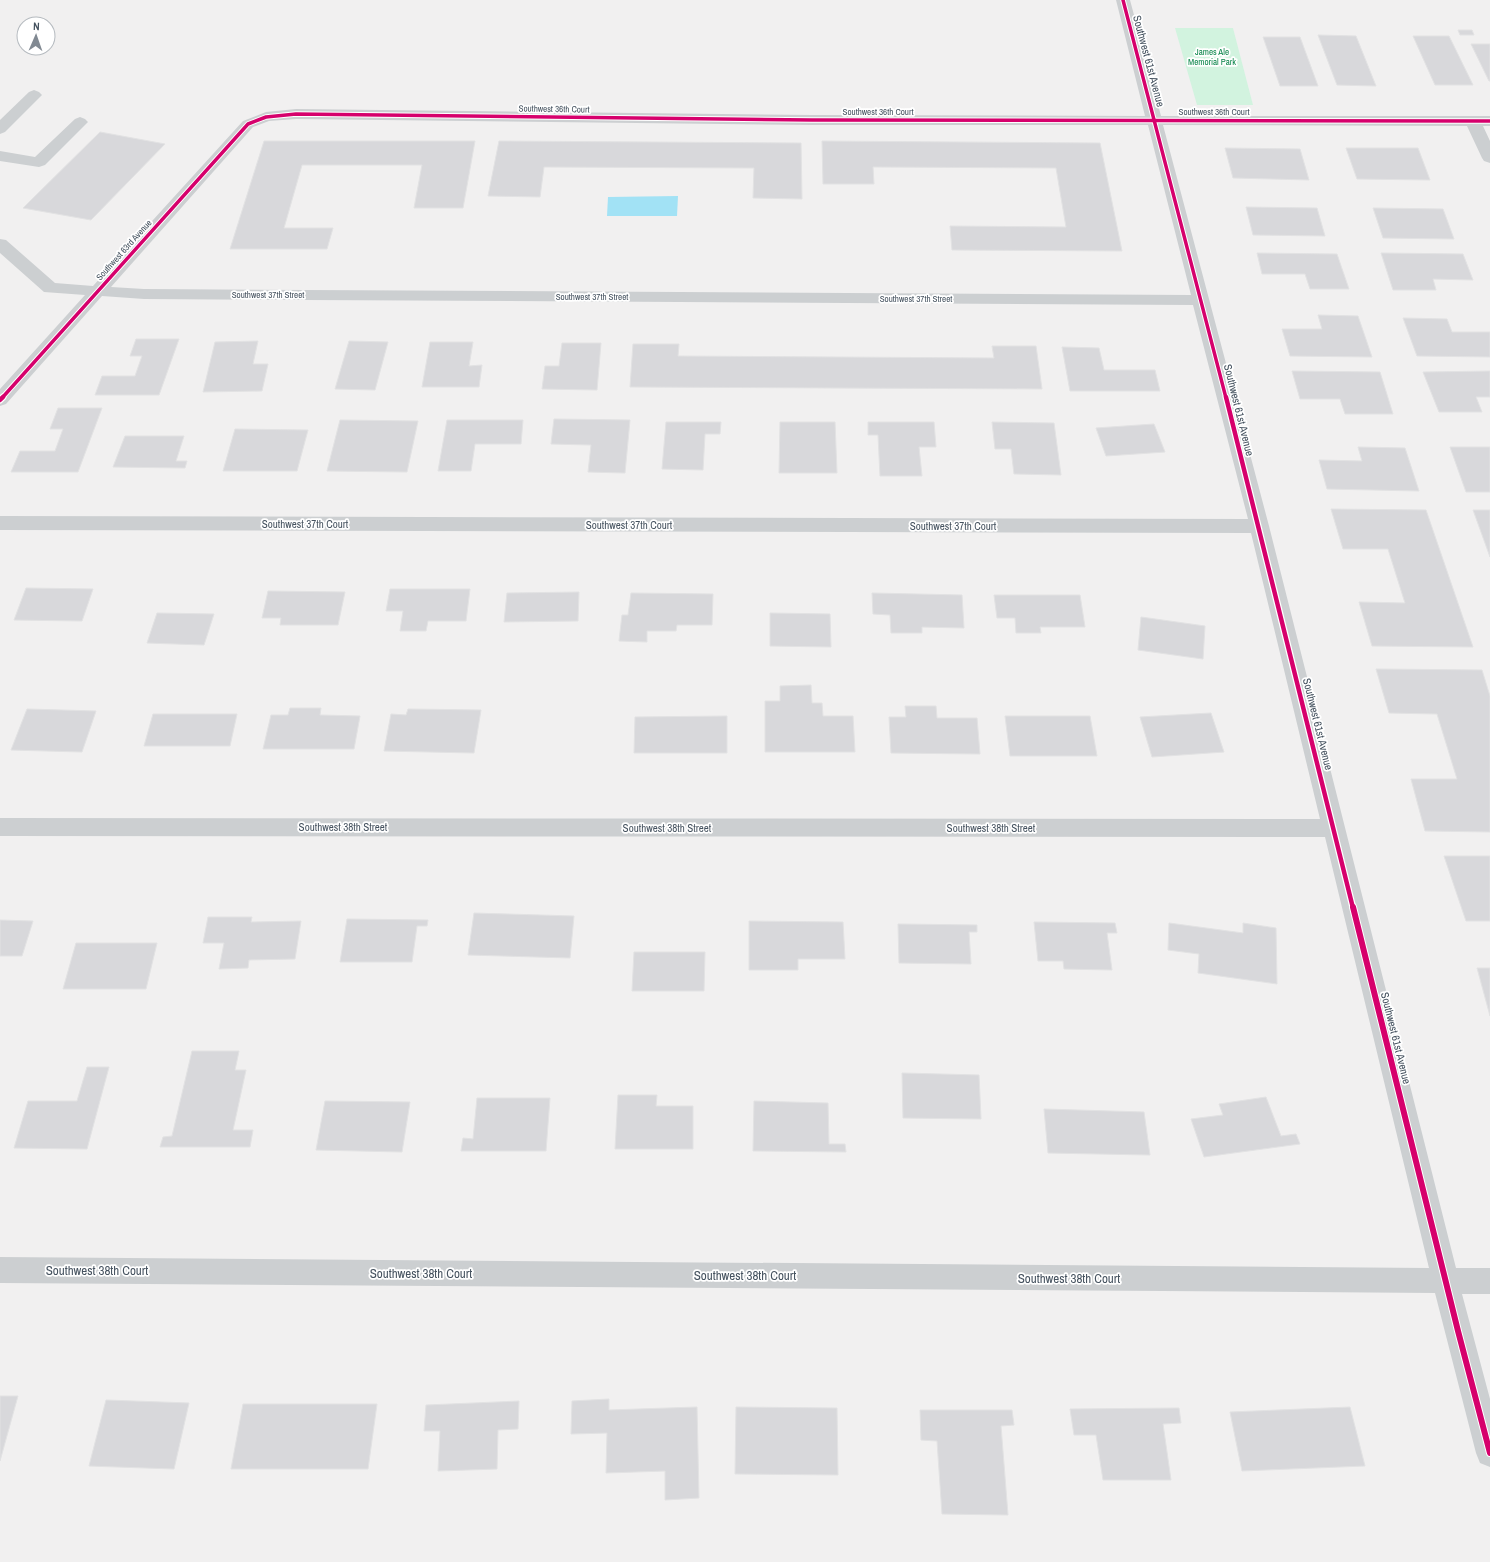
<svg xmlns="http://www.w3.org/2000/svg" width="1490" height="1562" font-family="'Archivo Narrow',sans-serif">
	<rect width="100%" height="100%" fill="#f1f0f0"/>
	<path fill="#d2f3df" d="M1175,28h58l20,77h-56z"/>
	<path fill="#a2e2f5" d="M678,196l-1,20h-70l1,-19z"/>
	<g fill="#d8d8db" stroke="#e2e2e3">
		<path d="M1458,30h14l2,5h-14z"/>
		<path d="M1318,35l38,1 20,50 -39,-1z"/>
		<path d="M1413,36h36l24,49h-38z"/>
		<path d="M1263,37h37l18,49h-38z"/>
		<path d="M1471,44h19v37h-1z"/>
		<path d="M100,132l65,12 -74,76 -68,-12z"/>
		<path d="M264,141h211l-12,67h-49l8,-43h-120l-18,63h49l-6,21h-97z"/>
		<path d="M499,141l302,2 1,56 -49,-1 1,-30 -210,-1 -4,30 -52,-1z"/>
		<path d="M822,141l278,2 22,108 -170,-1 -2,-24 116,1 -10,-59 -183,-1 1,17h-51z"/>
		<path d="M1225,148l75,1 9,31 -76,-2z"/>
		<path d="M1346,148h72l12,32 -73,-1z"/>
		<path d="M1246,207l71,1 8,28 -72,-1z"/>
		<path d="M1373,208l70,1 11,30 -71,-1z"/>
		<path d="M1257,253l80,1 12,35h-39l-5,-15h-43z"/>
		<path d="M1381,253l82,1 10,26 -40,-1 3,11h-43z"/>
		<path d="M1318,315l40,1 14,41 -82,-1 -8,-27h40z"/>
		<path d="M1403,318l44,1 5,13h38v25l-73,-1z"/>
		<path d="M136,339h43l-20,56h-64l7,-19h33l7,-20h-12z"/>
		<path d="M258,341l-5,23h15l-6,27 -59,1 12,-50z"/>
		<path d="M349,341l39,1 -13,48 -40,-1z"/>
		<path d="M430,342h43l-4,24 13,-1 -3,22h-57z"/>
		<path d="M562,343h39l-4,47 -55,-1 3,-23h14z"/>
		<path d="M633,344h46l-1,12 316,2 -2,-12h44l6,43 -412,-2z"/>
		<path d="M1062,347l37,1 5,22h51l5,21h-90z"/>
		<path d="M1292,371l88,1 13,42h-48l-5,-15h-40z"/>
		<path d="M1490,371v26h-14l6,15h-43l-16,-40z"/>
		<path d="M58,408h44l-24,64h-67l9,-21h35l8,-22h-13z"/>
		<path d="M554,419l76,1 -5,53 -37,-1 3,-27 -40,-1z"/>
		<path d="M340,420l78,1 -11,51 -80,-1z"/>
		<path d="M447,420h76l-2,24h-46l-4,27h-33z"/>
		<path d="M666,422h55l-1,12h-15l-2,36 -41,-1z"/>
		<path d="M780,422h55l2,51h-58z"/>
		<path d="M868,422h66l2,25h-17l3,29h-42l-2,-41h-10z"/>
		<path d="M992,422l62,1 7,52 -47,-1 -3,-25h-16z"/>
		<path d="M1154,424l11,28 -59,4 -10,-28z"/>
		<path d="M235,429l73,1 -11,41h-74z"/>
		<path d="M125,436h59l-8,25h11l-2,7 -72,-1z"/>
		<path d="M1358,447l47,1 14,43 -92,-2 -8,-29 43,1z"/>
		<path d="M1450,447h40v45h-24z"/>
		<path d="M1331,509l95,1 47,137 -101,-1 -13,-44 46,1 -17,-54h-45z"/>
		<path d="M1473,510h17v47z"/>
		<path d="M26,588l67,1 -11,32 -68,-1z"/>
		<path d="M390,589h80l-4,32h-38l-2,10h-26l3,-20h-17z"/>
		<path d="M268,591l77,1 -7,33h-58l1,-7h-19z"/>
		<path d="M579,592l-1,29 -74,1 3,-29z"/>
		<path d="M631,593l82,1 -1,31h-35l-1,6h-29v11l-28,-1 3,-26h6z"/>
		<path d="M872,593l90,2 2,33 -42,-1v6h-31l-1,-18 -17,-1z"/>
		<path d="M994,595h86l5,32h-45l1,6h-25l-1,-15h-18z"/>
		<path d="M157,613l57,1 -10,31 -57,-2z"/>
		<path d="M770,613l60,1 1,33 -61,-1z"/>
		<path d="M1141,617l64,9 -2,33 -65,-9z"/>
		<path d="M1376,669l106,1 8,26v136l-65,-1 -14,-52h46l-20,-65 -48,-1z"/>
		<path d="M811,685l1,18h10l1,13h30l2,36h-90v-51h15v-15z"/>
		<path d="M905,706h31l1,12h40l3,36 -89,-1 -2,-36h17z"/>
		<path d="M290,708h31l-1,7 40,1 -6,33h-91l8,-34h17z"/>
		<path d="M27,709l69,2 -14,41 -71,-2z"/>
		<path d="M408,709l73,1 -7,43 -90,-2 7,-37 15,1z"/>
		<path d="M1211,713l13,39 -72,5 -12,-40z"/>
		<path d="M153,714h84l-7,32h-86z"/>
		<path d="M727,716v37h-93l1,-36z"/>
		<path d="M1005,716h85l7,40h-87z"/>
		<path d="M1444,856h46v65h-24z"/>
		<path d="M474,913l100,3 -4,42 -102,-3z"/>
		<path d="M208,917h44l-1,5 50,-1 -6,38 -46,1 -1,8 -29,1 5,-26h-21z"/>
		<path d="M347,919l81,1 -1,6h-10l-5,36h-72z"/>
		<path d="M0,920l33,1 -11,35h-22z"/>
		<path d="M749,921l94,1 2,37h-47v11h-49z"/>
		<path d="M1034,922l81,1 2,10h-10l5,37 -48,-1 -1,-8h-25z"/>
		<path d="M1169,923l74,10v-10l33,5 1,56 -79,-11 1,-19 -31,-4z"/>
		<path d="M898,924l79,1v7h-8l2,32 -72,-1z"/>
		<path d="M76,943h81l-11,46h-83z"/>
		<path d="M634,952h71l-1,39h-72z"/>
		<path d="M1477,968h13v48z"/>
		<path d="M192,1051h47l-4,19h11l-13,60h20l-3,17h-90l3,-10 9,-1z"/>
		<path d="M87,1067h22l-22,82 -73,-1 14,-47h49z"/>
		<path d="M902,1073l77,2 2,44 -78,-1z"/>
		<path d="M618,1095h39l-1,11h37v43h-78z"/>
		<path d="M1266,1097l15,39 15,-2 4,10 -96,13 -13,-38 32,-4 -4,-11z"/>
		<path d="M477,1098h73l-4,53h-85l2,-13 10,1z"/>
		<path d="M325,1101l85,1 -8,50 -86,-2z"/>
		<path d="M754,1101l74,2 1,41h16l1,8 -93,-1z"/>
		<path d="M1044,1109l100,3 6,43 -102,-2z"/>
		<path d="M0,1396h18l-18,65z"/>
		<path d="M609,1399v11l88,-3 2,91 -34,2v-29l-59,2 1,-40 -36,1 1,-33z"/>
		<path d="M106,1400l83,3 -15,66 -85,-3z"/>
		<path d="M519,1401l-1,28 -20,1 -1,39 -59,2 2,-40h-16l2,-26z"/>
		<path d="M243,1404h134l-9,65h-137z"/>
		<path d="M736,1407l101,1 1,67 -103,-1z"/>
		<path d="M1350,1407l15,59 -123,5 -12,-59z"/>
		<path d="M1179,1408l2,15 -18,1 8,56h-68l-7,-45h-22l-4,-26z"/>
		<path d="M920,1410h92l2,15 -13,1 7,89 -66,-1 -5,-73 -16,-1z"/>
	</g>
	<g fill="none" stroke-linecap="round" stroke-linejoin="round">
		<g fill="#cccfd1" fill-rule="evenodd">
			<path d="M1116,0h14l31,116h329v10h-7l7,15v22l-6,-2 -2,-3 -15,-32 -304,-1 106,401 187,742h34v26h-28l28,105v68l-10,-4 -4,-10 -41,-160 -1435,-10v-26l1429,11 -104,-431 -1325,-1v-18l1320,1 -69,-286 -1251,-3v-14l1248,3 -55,-214 -1049,-6 -42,-3 -96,108 -6,2v-17l85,-94 -41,-3 -44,-39v-14l6,1 49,43 38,3 150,-165 23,-9 30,-3 516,6 333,1zM296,119l516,6h336l43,170 -1047,-6 -33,-2 142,-160 16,-6z"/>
			<path d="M34,90l5,2 3,3 -37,37 -5,2v-14l29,-28z"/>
			<path d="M80,117l5,2 3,3 -43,43 -6,2 -39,-6v-10l35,6 40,-38z"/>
		</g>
		<defs>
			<g id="cycleway-far2">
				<path d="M1123,0l103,398"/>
				<path d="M2,398l246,-274 18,-7 30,-3 516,6 678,1"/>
			</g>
			<g id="cycleway-far1">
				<path d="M1226,397l127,511"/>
				<path d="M0,400l3,-3"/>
			</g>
			<path id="cycleway" d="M1353,907l105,424 32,122"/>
		</defs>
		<use href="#cycleway-far2" stroke="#fff" stroke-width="5.5"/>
		<use href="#cycleway-far1" stroke="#fff" stroke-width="7"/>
		<use href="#cycleway" stroke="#fff" stroke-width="8"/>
		<use href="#cycleway-far2" stroke="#d6006c" stroke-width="3.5"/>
		<use href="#cycleway-far1" stroke="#d6006c" stroke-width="4.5"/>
		<use href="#cycleway" stroke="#d6006c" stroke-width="6"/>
	</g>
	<g text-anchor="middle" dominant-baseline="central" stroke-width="3.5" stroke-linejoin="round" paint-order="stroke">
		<g font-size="9" fill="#0b854a" stroke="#fff">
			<text x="1212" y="52">James Ale<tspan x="1212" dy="10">Memorial Park</tspan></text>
		</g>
		<g font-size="9" fill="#45525f" stroke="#fff">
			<text transform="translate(554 109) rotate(1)">Southwest 36th Court</text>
			<text x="878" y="112">Southwest 36th Court</text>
			<text x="1214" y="112">Southwest 36th Court</text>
			<text transform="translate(124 250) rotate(-48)">Southwest 63rd Avenue</text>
			<text x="268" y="295">Southwest 37th Street</text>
			<text x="592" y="297">Southwest 37th Street</text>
			<text x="916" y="299">Southwest 37th Street</text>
		</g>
		<g font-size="11" fill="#45525f" stroke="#fff">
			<text transform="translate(1149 61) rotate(75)">Southwest 61st Avenue</text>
			<text transform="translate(1239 410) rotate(76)">Southwest 61st Avenue</text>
			<text x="305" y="524">Southwest 37th Court</text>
			<text x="629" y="525">Southwest 37th Court</text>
			<text x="953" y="526">Southwest 37th Court</text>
			<text transform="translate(1318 724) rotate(76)">Southwest 61st Avenue</text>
			<text x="343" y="827">Southwest 38th Street</text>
			<text x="667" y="828">Southwest 38th Street</text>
			<text x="991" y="828">Southwest 38th Street</text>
			<text transform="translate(1396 1038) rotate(76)">Southwest 61st Avenue</text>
		</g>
		<g font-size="13" fill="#45525f" stroke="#fff">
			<text x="97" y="1270">Southwest 38th Court</text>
			<text x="421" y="1273">Southwest 38th Court</text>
			<text x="745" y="1275">Southwest 38th Court</text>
			<text x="1069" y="1278">Southwest 38th Court</text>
		</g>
	</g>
	<g transform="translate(36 36) rotate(2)"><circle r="19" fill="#ffffff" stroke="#b5babf"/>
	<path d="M0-3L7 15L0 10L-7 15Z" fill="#818992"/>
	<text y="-6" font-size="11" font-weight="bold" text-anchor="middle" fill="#45525f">N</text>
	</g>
</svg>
